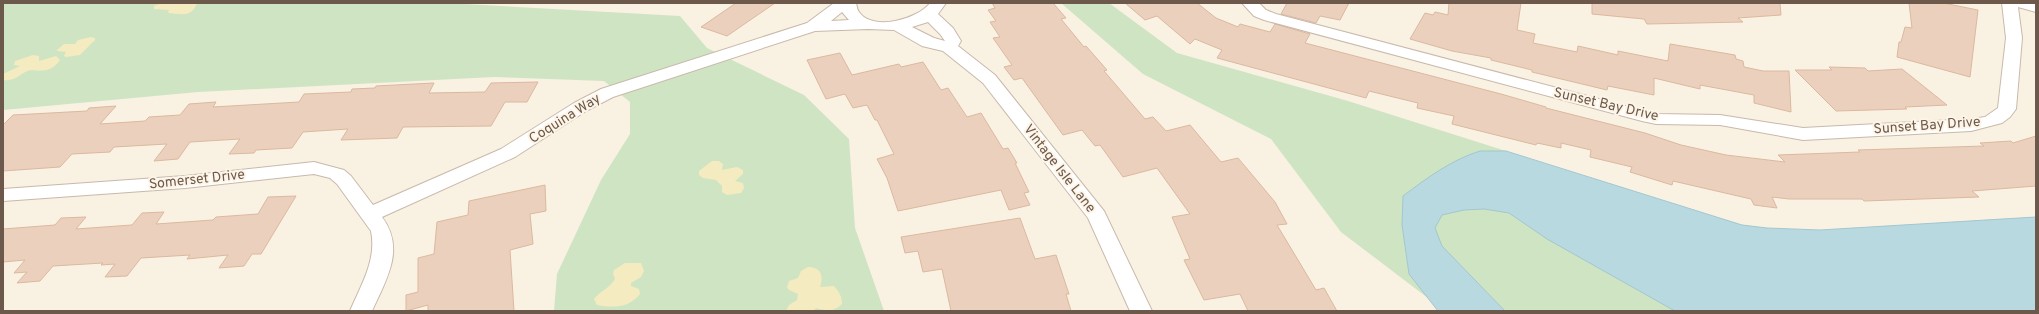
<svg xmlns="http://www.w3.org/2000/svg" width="2039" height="314" font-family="Overpass,sans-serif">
	<rect width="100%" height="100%" fill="#f9f1e2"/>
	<g fill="#cfe4c3">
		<path d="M3,3h442l235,13 27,32 97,47 45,44 6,89 29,83h-330l3,-37 44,-94 29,-46v-32l-26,-21 -110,-4 -296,15 -195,18z"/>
		<path d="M1061,3h48l68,50 171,48 158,50 150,132 69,28h-280l-104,-79 -70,-93 -128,-65z"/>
	</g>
	<g fill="#f5ebc0">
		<path d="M163,3h34c-5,15 -16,11 -29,10l1,-3 -15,-1v-3z"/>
		<path d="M91,37l4,1v2l-15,15 -14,2 -2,-1 2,-4 -9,-1v-1l7,-6h11l3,-4z"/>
		<path d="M33,55l6,1v5l17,-5 4,4c-8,12 -17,11 -28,10 -9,0 -15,12 -29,10v-6l17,-8 -6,-1 1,-4z"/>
		<path d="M712,161h7l4,3 -1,6 15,-3 6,3v4l-8,7 8,2 1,5 -3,5 -14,2 -5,-3v-6l-6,-6 -13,-2 -4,-3v-4z"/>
		<path d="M625,263h16l3,8 -3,6 -10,6v3l8,3 1,5c-11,14 -27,14 -43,11l-3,-6c6,-8 16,-11 21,-20l-2,-5 1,-4z"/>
		<path d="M808,267c13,0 16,9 12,20l14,-1c5,6 8,10 8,18 -8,8 -15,7 -26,4l-3,3h-27l3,-6 8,-5 1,-6 -9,-4 -2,-3 2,-6 9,-3 3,-7z"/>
	</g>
	<path fill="#b9d9e0" stroke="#a1c7d0" d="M1480,151h26l236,74 25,3 53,2 216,-13v94h-361l-128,-72 -38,-26 -25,-4 -20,1 -22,5 -7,13 7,18 63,65h-67l-29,-37 -7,-49 1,-29c24,-18 48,-36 77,-45z"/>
	<g fill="#ebd1bd" stroke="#dcb89f">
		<path d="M736,3h39l-48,33 -26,-9z"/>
		<path d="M992,3h61l13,15 -5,1 23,28 2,-1 21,24 -3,1 41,48 8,-2 13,14 24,-6 31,37 17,-4 37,44 12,22 -10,1 39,65 8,-2 13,23h-89l-8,-17 -36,6 -20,-40 6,-1 -18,-42 18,-3 -33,-46 -34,9 -23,-32 -5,1 -13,-16 -19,5 -41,-57 -8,2 -10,-13 8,-2 -19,-27 7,-1 -10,-15 6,-1 -8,-11 7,-2z"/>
		<path d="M1125,3h72l19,15 22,9 2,-3 30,8 5,-8 35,10 -5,9 196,51 45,13v1l99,25 36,12 45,10 59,7 -7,-7 82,-3 -2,-2 126,-4 -4,-3 31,-2 2,2 23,-7v50l-64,5 7,6 -115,4 -2,-2h-73l-17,-2 5,11 -23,-3 -3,-6 -78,-18 -1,4 -42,-13 2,-5 -42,-10 1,-7 -30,-7v5l-24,-5 -1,2 -84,-21 2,-8 -37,-8 1,-5 -49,-12 -3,7 -149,-40 5,-8 -27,-11 -5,5 -33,-28 -12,4z"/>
		<path d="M1287,3h62l-9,17 -20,-4 -4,7 -35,-9z"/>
		<path d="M1449,3h72l-4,27 18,4 -2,9 44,9 1,-6 40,9v-4l50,10 2,-17 65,11 1,4 7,2 1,6 19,4h26l2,41 -37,-9v-8l-54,-10v4l-46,-11v17l-46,-9 -1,4 -75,-18v-2l-41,-10v-2l-39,-7 -42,-12 15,-26 8,2 2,-3 13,3z"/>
		<path d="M1592,3h188l1,12 -43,3 5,4 -96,2 -3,-5 -52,-5z"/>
		<path d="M1909,3h34l35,7 -8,67 -73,-20 2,-15h2l4,-15 7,1z"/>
		<path d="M840,53l12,22 47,-11 2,3 22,-5 18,28 7,-2 19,29 14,-4 22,36 5,-1 9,15h-2l14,29 -5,1 6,12 -21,5 -8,-20 -103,21 -11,-33 -10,-19 17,-5 -17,-34h-2l-8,-15 -14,3 -8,-14 -19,5 -19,-39z"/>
		<path d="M1829,67l36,1 3,3 34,-2 45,36 -42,2 2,2 -71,2 -41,-41h37z"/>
		<path d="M538,82l-11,20h-22l-14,24 -88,1 -6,11 -56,2 7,-11 -45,3 -11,16 -36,2 -2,3 -25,1 11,-15 -50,3 -12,17 -24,2 13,-17 -53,3 -4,5 -38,2 -12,13 -57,4v-46l10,-10 74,-4 2,-3 27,-2 -16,18 45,-3 4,-4 31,-2 9,-11 27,-2 -3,5 86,-5 5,-8 47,-2 1,-3 23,-1 1,-2 58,-3 -5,10 56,-1 6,-9z"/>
		<path d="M545,185l1,26 -16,3 3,30 -23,6 4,61h-86v-6l-22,6v-16l12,-3v-34l16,-4 3,-32 31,-7 1,-14z"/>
		<path d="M296,196l-35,58h-9l-8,12 -25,2 9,-13 -41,4 3,-4 -49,3 -14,18 -22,1 10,-13 -14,1 2,-2 -50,3 -13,15 -23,2 10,-11 -13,1 11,-13 -22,2v-33l52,-4 6,-7 25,-1 -10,12 56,-4 10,-12 22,-1 -8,12 57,-4 3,-3 42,-3 10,-17z"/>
		<path d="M1020,218l15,41 21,-4 13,39h-3l5,17h-120l-9,-42 -19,3 -5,-21 -13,2 -4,-16z"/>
	</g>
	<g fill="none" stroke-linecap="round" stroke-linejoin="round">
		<defs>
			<g id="street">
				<path d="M834,3h22c1,3 1,7 3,9 14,20 59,7 71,-9h16l-8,11 15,14 8,13 -3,5 37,29 109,136 48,100h-22l-42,-93 -105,-135 -40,-32 -21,-5 -28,-16 -26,-1 -53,2 -202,66 -27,14 -71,46 -133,60c24,32 4,63 -10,94h-22c11,-26 27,-51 21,-80l-34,-47 -7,-6 -16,-4 -129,14 -182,13v-12l182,-13 129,-14 30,8 7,6 22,29 128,-56 73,-46 27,-14 206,-66zM842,12l7,8 -18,1zM928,22l12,12 5,7 -11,-3 -22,-11z"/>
				<path d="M1242,3h17l7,7 10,4 368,97 12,3 64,1 83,13 168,-9 14,-2 13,-9 8,-70 -4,-35h34v9l-18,-5 4,31 -6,71 -6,8 -8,6 -31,8 -168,9 -83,-15 -64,-1 -14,-3 -378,-101 -10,-4z"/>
			</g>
		</defs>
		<use href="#street" stroke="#c8b9ab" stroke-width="2"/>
		<use href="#street" fill="#fff" fill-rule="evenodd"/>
	</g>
	<g text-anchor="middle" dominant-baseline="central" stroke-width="4" stroke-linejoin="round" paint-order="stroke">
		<g font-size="14" fill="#6d594c" stroke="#fdf5e7">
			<text transform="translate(1606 105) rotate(13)">Sunset Bay Drive</text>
			<text transform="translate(565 119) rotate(-32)">Coquina Way</text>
			<text transform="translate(1927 126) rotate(-4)">Sunset Bay Drive</text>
			<text transform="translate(1059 169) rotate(52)">Vintage Isle Lane</text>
			<text transform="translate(197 180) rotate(-6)">Somerset Drive</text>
		</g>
	</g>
	<rect width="2039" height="314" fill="none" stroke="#6d594c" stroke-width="8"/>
</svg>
